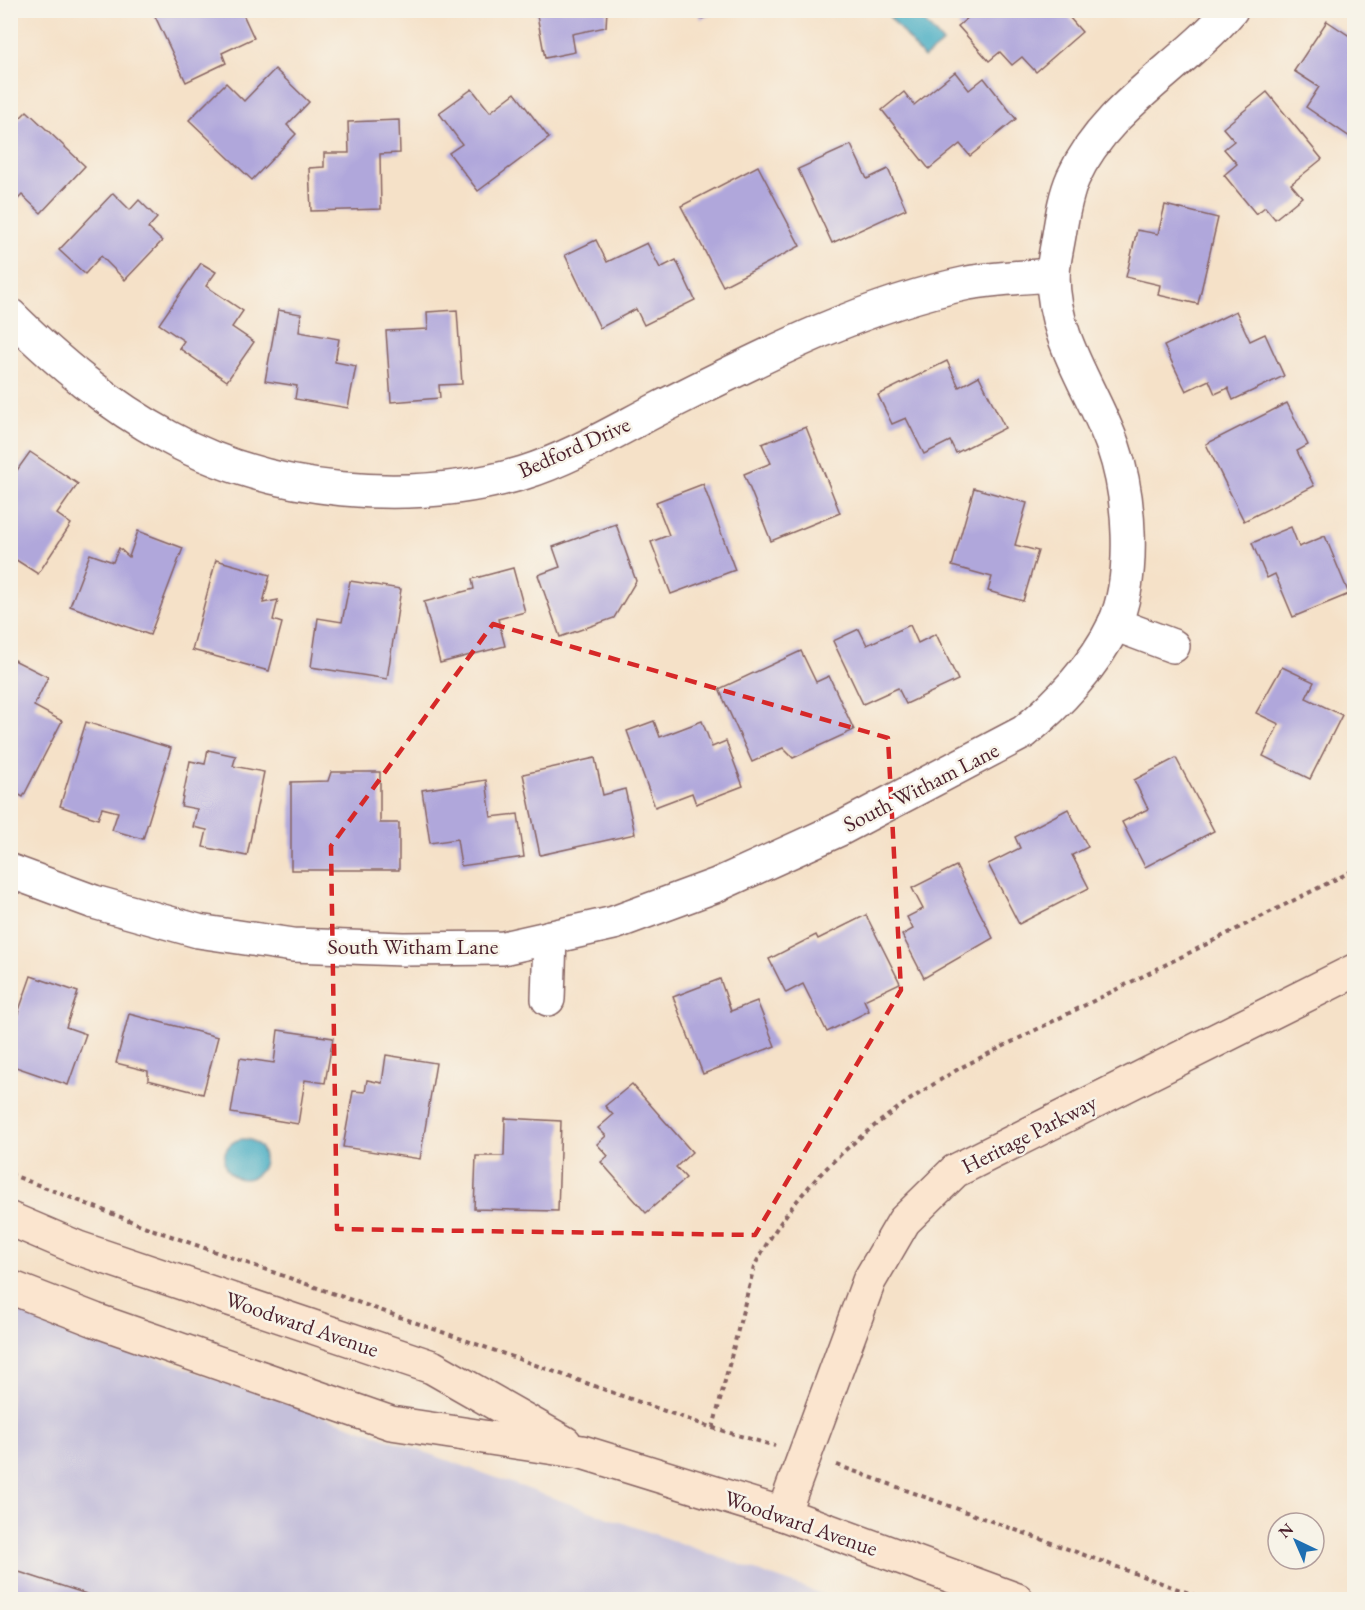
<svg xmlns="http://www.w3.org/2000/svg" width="1365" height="1610" font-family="'EB Garamond',serif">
	<rect width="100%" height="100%" fill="#f7f3e8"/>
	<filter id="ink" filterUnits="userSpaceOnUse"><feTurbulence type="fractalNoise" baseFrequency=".0167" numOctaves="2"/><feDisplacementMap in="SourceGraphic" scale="12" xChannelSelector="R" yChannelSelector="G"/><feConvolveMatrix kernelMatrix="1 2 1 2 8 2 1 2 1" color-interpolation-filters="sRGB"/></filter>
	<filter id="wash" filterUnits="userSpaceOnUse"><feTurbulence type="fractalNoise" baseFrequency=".008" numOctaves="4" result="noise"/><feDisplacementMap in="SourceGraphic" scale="24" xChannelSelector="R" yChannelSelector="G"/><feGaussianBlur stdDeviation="1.35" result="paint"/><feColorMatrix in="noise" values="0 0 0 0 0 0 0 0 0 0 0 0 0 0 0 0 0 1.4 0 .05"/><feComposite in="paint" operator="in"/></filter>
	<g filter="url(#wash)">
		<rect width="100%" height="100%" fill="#f5e1c8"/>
		<path fill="#c5c0da" d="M10,1308l294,101 532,190h-825z"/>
		<g fill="#42abc2" stroke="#466576" stroke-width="1.5">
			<path d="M896,10l19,1 28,32 -19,15 -35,-42z"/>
			<circle cx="244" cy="1159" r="20"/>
		</g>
		<g id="blocks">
			<g fill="#b0a7db">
				<path d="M161,10h50l2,4 7,-4h21l13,28 -32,15 4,10 -40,19 -32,-68z"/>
				<path d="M536,10h71l-1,17 -34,7 3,18 -30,6z"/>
				<path d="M698,10h23l-20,9z"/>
				<path d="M977,10h86l19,22 -46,40 -14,-15 -10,8 -12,-13 -11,9 -31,-35z"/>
				<path d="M1327,21l27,18 -1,100 -47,-32 13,-20 -25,-16z"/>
				<path d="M275,69l34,33 -22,23 9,9 -44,46 -63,-60 37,-37 18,18z"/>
				<path d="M955,72l14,18 15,-12 32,41 -46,37 -10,-12 -31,25 -47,-59 22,-18 10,13z"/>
				<path d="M472,89l18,23 25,-19 34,45 -71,53 -29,-38 13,-9 -23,-31z"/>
				<path d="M1267,92l55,67 -31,25 11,13 -27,22 -10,-12 -9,7 -32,-39 13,-11 -13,-15 10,-8 -11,-13z"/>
				<path d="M27,111l58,55 -44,47 -19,-18 -12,12v-79z"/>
				<path d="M399,120l1,33 -20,1 1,55 -70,2 -2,-43 15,-1v-14h25l-1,-31z"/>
				<path d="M851,145l16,34 21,-10 18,40 -74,34 -34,-74z"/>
				<path d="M758,166l42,80 -77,40 -42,-80z"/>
				<path d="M113,193l17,17 9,-10 18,18 -9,10 14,13 -37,39 -24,-24 -16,18 -26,-24z"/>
				<path d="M1165,205l53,13 -20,86 -40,-9 2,-10 -34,-8 11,-47 21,4z"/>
				<path d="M596,240l11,22 40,-19 13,25 16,-8 19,40 -51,25 -8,-16 -36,19 -35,-73z"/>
				<path d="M201,263l15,9 -10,14 37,25 -11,16 22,15 -27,39 -48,-33 5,-7 -25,-17z"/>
				<path d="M278,310l23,4 -2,18 40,7 -4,23 21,4 -8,42 -53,-9 2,-13 -32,-5z"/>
				<path d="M457,310l5,74 -23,1 1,13 -49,4 -5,-71 42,-2 -1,-17z"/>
				<path d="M1236,311l14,30 15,-7 19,42 -51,24 -5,-12 -13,6 -6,-14 -23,11 -22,-45z"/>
				<path d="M947,361l12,26 20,-11 26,52 -49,25 -6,-12 -26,13 -18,-36 -14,6 -14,-29z"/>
				<path d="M1287,403l21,42 -11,6 17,35 -70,35 -38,-77z"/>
				<path d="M806,427l34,86 -69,28 -27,-67 27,-11 -9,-19z"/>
				<path d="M30,452l48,32 -21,30 14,10 -33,50 -28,-18v-76z"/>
				<path d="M703,484l32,86 -64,24 -20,-52 18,-7 -13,-33z"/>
				<path d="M974,488l53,15 -12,42 23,6 -15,50 -35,-10 4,-14 -40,-11z"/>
				<path d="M616,524l20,57 -22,37 -54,19 -22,-62 22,-8 -7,-20z"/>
				<path d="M1291,527l8,20 26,-11 24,58 -56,23 -18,-43 -8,4 -15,-35z"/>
				<path d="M138,531l45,17 -33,87 -80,-29 20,-52 23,8 6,-14 10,9z"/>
				<path d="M216,560l54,15 -7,28 15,-3 -5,20 9,3 -13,48 -77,-21z"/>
				<path d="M513,568l12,44 -27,7 7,27 -65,17 -16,-61 50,-13 -2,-10z"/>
				<path d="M350,581l51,8 -14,90 -76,-12 7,-49 24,4z"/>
				<path d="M910,625l8,18 18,-9 22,46 -52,24 -8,-16 -35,16 -30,-63 26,-12 8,16z"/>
				<path d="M801,651l15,31 13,-6 25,54 -61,28 -10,-10 -31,14 -33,-73z"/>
				<path d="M10,658l38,19 -14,29 28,15 -39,76 -13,-7z"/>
				<path d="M1282,667l32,15 -8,16 36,17 -32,64 -47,-23 16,-32 -23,-11z"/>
				<path d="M654,721l6,16 42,-16 10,26 14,-6 17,45 -47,18 -4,-11 -37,14 -28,-76z"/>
				<path d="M86,722l85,26 -28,91 -31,-9 6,-18 -16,-4 -4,11 -38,-13z"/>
				<path d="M208,750l28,6 -3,10 31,6 -17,84 -44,-9 4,-17 -14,-3 4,-18 -16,-3 9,-45 15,3z"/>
				<path d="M595,758l8,37 22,-6 10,45 -95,21 -17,-81z"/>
				<path d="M1176,758l38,73 -69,36 -23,-45 26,-13 -14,-29z"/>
				<path d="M331,772h49v51h19v47h-108v-88l37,-1z"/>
				<path d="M486,780l5,37 27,-3 6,43 -63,9 -4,-27 -27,4 -8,-53z"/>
				<path d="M1068,809l20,38 -16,8 17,33 -70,36 -31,-60 32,-16 -5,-11z"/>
				<path d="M956,866l37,72 -69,40 -22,-43 11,-6 -6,-12 16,-8 -11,-21z"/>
				<path d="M866,915l34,68 -36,17 5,11 -42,21 -24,-48 -17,9 -17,-34 47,-24 2,4z"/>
				<path d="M31,976l47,16 -12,35 20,7 -18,51 -58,-20v-29z"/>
				<path d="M720,979l11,32 26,-10 18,45 -72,28 -30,-77z"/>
				<path d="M129,1014l89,23 -15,57 -55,-14v-9l-32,-8z"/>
				<path d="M278,1030l55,8 -8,45 -20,-3 -7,44 -67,-11 9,-55 34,5z"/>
				<path d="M386,1055l50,8 -16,96 -77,-12 10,-56 12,1 2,-12 15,3z"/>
				<path d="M632,1084l60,68 -16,15 10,11 -40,35 -45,-51 7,-6 -11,-12 9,-8 -8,-8 15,-13 -8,-9z"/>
				<path d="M505,1118l56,3 -3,90 -84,-2 2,-53h28z"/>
				<path d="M10,1569l92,30v1h-92z"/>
			</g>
		</g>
	</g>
	<g filter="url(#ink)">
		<use href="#blocks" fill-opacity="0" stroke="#866362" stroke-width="1.5"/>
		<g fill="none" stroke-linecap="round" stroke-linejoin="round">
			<defs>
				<g id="street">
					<path d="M10,315c49,48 97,89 158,122 103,57 242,69 355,36 48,-15 94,-43 139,-66 98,-49 197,-101 306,-124 28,-5 57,-6 85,-8"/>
					<path d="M1114,624l59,22"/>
					<path d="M10,871l84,31 104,29 95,14 110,4 100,-1 111,-25 103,-38 123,-56 184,-97c34,-28 71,-67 90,-107 22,-48 16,-131 -1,-179 -21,-58 -60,-106 -60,-170 0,-13 4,-28 6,-41 3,-18 6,-39 14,-57 32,-71 108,-110 158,-168"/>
					<path d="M548,999l2,-62"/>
				</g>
				<g id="secondary">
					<path d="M10,1219l68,29 354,119 133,76"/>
					<path d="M10,1287l85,33 296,103 191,29 201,62 234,86"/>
					<path d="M783,1514l86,-233 35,-60 51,-50 399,-200"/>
				</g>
			</defs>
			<use href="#street" stroke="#866362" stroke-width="36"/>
			<use href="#secondary" stroke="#866362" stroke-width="36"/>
			<g stroke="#866362" stroke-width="4" stroke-dasharray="4.5 4.5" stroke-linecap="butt">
				<path d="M10,1174l144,56 559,198 62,18"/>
				<path d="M713,1428l41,-161c45,-89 122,-149 206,-199l394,-198"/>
				<path d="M837,1465l371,135"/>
			</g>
			<use href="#street" stroke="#fff" stroke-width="33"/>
			<use href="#secondary" stroke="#fbe5cf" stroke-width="33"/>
		</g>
	</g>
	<path fill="none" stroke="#d62828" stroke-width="4.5" stroke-dasharray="12 8" stroke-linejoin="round" d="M493,624l395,114 13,252 -146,245 -418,-6 -6,-383z"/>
	<g text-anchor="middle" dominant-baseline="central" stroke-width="5" stroke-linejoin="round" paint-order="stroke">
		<g font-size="22" fill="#4a1f2b" stroke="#f7f3e8">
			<text transform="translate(574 447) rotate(-24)">Bedford Drive</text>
			<text transform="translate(921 787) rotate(-27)">South Witham Lane</text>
			<text x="413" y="946">South Witham Lane</text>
			<text transform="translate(1029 1134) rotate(-27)">Heritage Parkway</text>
			<text transform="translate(302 1324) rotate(19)">Woodward Avenue</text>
			<text transform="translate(801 1523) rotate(19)">Woodward Avenue</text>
		</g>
	</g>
	<rect width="1365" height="1610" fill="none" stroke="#f7f3e8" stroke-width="36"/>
	<g transform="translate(1296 1541) rotate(316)"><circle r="28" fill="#f7f3e8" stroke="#b29e9c" stroke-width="1.5"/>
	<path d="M0-4.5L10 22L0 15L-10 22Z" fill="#1f6fb2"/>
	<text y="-9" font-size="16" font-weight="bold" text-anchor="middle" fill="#4a1f2b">N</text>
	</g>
</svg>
